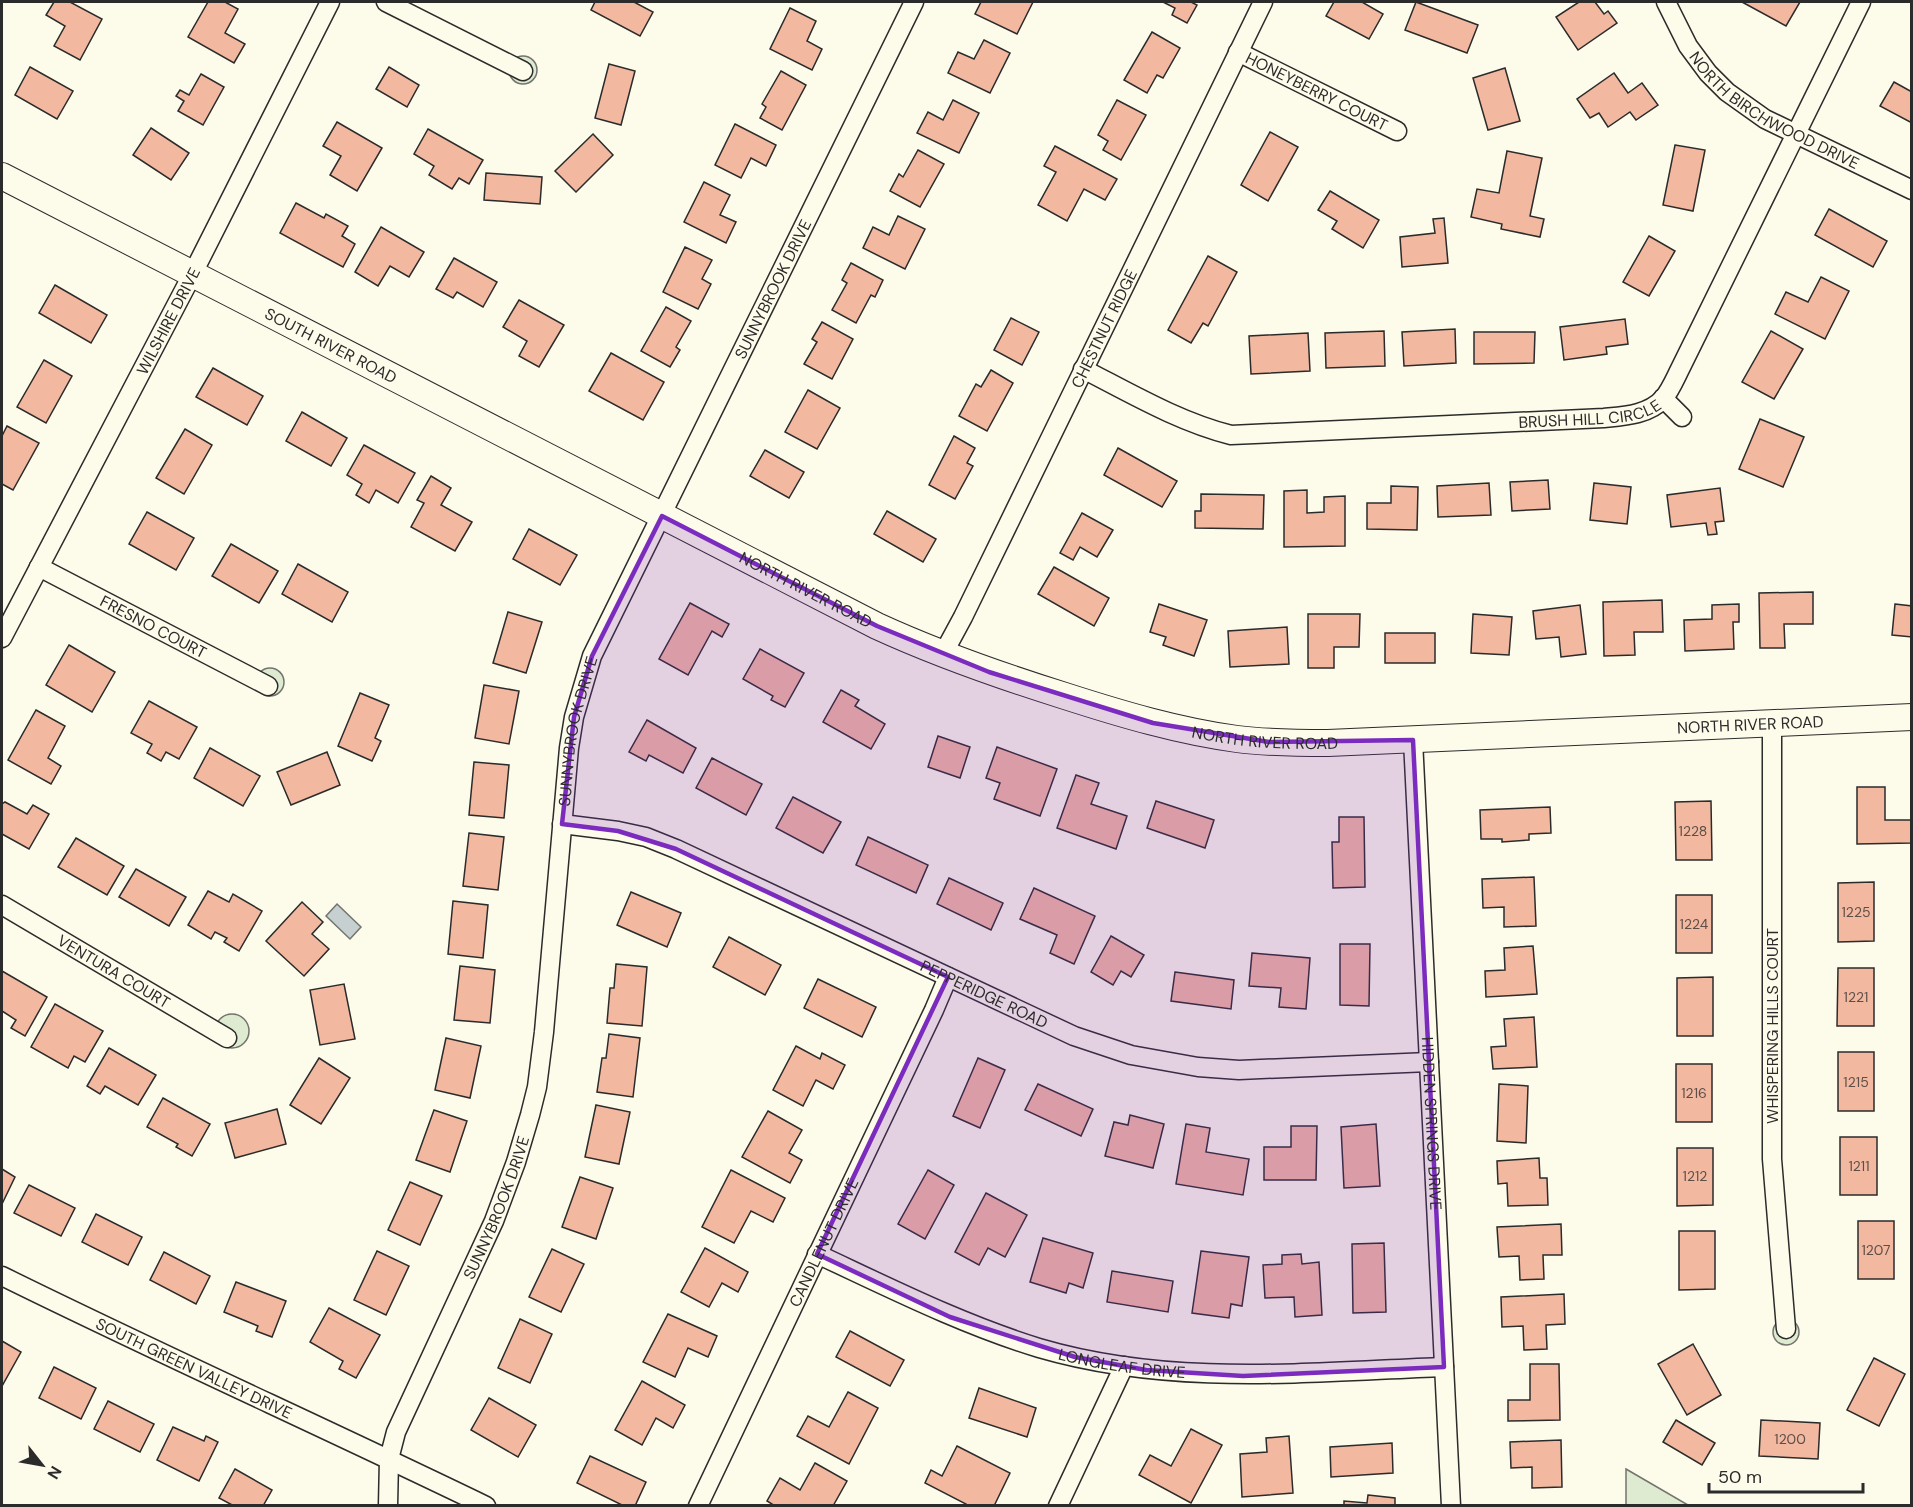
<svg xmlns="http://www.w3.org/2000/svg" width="1913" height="1507" font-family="'DM Sans',sans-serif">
	<rect width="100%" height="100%" fill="#fdfbea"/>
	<g fill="#deebd1" stroke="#74746e" stroke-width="1.5">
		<circle cx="523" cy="70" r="14"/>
		<circle cx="270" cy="682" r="14"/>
		<circle cx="232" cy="1031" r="17"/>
		<circle cx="1786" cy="1332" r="13"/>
		<path d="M1626,1469l62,36h-62z"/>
	</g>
	<path fill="#c7d0d0" stroke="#74746e" stroke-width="1.5" d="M337,904l24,23 -11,12 -24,-23z"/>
	<g fill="#f2b8a0" stroke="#2b2b2b" stroke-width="1.5">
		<path d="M54,2h16l32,17 -22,41 -26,-14 11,-20 -19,-11z"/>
		<path d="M208,2h17l13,7 -13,24 20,11 -11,19 -46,-26z"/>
		<path d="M595,2h39l19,10 -13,24 -49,-26z"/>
		<path d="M981,2h52l-16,32 -42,-20z"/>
		<path d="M1163,2h28l6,3 -10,18 -15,-8 3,-7z"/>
		<path d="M1334,2h28l21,12 -14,25 -43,-23z"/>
		<path d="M1416,2l62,23 -11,28 -62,-23z"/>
		<path d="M1579,2h16l9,12 4,-3 9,12 -39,27 -22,-33z"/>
		<path d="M1742,2h58l-14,24z"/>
		<path d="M790,8l26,13 -9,20 15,8 -10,21 -42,-21z"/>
		<path d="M1152,32l28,16 -17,30 -6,-3 -10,18 -23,-13z"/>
		<path d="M984,40l26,13 -20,40 -42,-20 10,-21 16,7z"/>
		<path d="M609,64l26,7 -14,54 -26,-7z"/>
		<path d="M30,67l43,24 -16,28 -42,-24z"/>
		<path d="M389,67l30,18 -12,22 -31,-18z"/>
		<path d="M1505,68l15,53 -32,9 -15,-52z"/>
		<path d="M781,71l25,14 -24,45 -22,-12 6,-11 -4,-3z"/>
		<path d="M1614,73l14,20 14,-10 16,22 -22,15 -6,-8 -22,15 -9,-14 -9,5 -13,-19z"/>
		<path d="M201,74l23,13 -21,38 -25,-14 6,-10 -8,-5 4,-6 9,5z"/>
		<path d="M1894,82l18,10v31l-32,-17z"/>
		<path d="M953,100l26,13 -20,40 -42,-20 11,-21 15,8z"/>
		<path d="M1117,100l29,15 -25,45 -18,-10 5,-9 -10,-6z"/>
		<path d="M337,122l45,26 -25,43 -27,-16 11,-19 -18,-10z"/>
		<path d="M735,124l41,21 -10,21 -15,-8 -10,20 -26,-13z"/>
		<path d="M151,128l38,25 -18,27 -38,-25z"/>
		<path d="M428,129l55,31 -14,24 -10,-6 -7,11 -23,-14 5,-9 -20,-12z"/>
		<path d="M1270,132l28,15 -30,54 -27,-16z"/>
		<path d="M593,134l20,21 -37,37 -21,-21z"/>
		<path d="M1675,145l30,5 -12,61 -30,-6z"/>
		<path d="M1055,146l62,33 -12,21 -21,-11 -17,32 -29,-16 18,-33 -12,-6z"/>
		<path d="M918,150l26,14 -24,43 -30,-16 9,-17 4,3z"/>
		<path d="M1507,151l35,7 -12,58 14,3 -4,18 -39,-8 1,-5 -31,-7 6,-28 22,4z"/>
		<path d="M486,173l56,4 -2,27 -56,-4z"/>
		<path d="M704,182l26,13 -10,20 16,7 -10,21 -42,-21z"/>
		<path d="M1330,191l49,29 -16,28 -31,-19 5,-8 -19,-11z"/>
		<path d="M296,203l28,15 2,-4 22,12 -6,10 13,8 -12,23 -63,-34z"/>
		<path d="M1829,209l58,32 -14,26 -58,-32z"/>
		<path d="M898,216l27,13 -20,40 -42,-21 10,-21 16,8z"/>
		<path d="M1444,218l4,45 -46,4 -2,-30 35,-4 -2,-14z"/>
		<path d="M381,227l43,25 -15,25 -19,-11 -12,20 -23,-14z"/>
		<path d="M1649,236l26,15 -26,45 -26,-14z"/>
		<path d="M685,247l27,13 -10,19 9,5 -13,25 -35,-17z"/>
		<path d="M1208,256l29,16 -29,54 -5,-3 -12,20 -23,-13z"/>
		<path d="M454,258l43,24 -14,25 -26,-15 -4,6 -17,-9z"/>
		<path d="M851,263l32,17 -8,17 -4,-2 -15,28 -24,-13 15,-27 -5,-3z"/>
		<path d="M1821,277l28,14 -24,48 -50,-25 11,-22 22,10z"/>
		<path d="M55,285l52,30 -16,28 -52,-30z"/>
		<path d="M519,300l45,25 -25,42 -20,-11 8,-15 -24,-14z"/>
		<path d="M666,307l25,14 -15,26 4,3 -10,17 -29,-16z"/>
		<path d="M1011,318l28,14 -17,33 -28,-15z"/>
		<path d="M1625,319l3,25 -22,3 1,7 -43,6 -4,-33z"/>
		<path d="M822,322l31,17 -21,40 -28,-15 13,-22 -5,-3z"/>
		<path d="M1455,329l1,34 -52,3 -2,-34z"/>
		<path d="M1384,331l1,35 -59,2 -1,-35z"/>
		<path d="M1771,331l32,18 -29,50 -32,-17z"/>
		<path d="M1474,332h61l-1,31 -60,1z"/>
		<path d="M1308,333l2,38 -59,3 -2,-38z"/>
		<path d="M611,353l53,29 -21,38 -54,-29z"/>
		<path d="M44,360l28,16 -26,47 -29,-16z"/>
		<path d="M213,368l50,28 -16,29 -51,-28z"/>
		<path d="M991,370l22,13 -26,48 -28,-15 17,-32 5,3z"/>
		<path d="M808,390l32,18 -23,41 -32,-17z"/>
		<path d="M302,412l45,26 -16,28 -45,-25z"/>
		<path d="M1760,419l44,18 -21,50 -44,-18z"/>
		<path d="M7,426l32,17 -26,47 -11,-6v-48z"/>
		<path d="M185,429l27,16 -28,49 -28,-16z"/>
		<path d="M954,436l21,12 -8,15 6,3 -18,33 -26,-14z"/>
		<path d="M364,445l51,28 -17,30 -22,-13 -7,13 -13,-8 6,-11 -15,-9z"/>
		<path d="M1118,448l59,33 -15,26 -58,-32z"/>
		<path d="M765,450l39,22 -15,26 -39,-22z"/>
		<path d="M431,476l20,12 -10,17 31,17 -17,29 -44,-24 13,-24 -7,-3z"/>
		<path d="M1548,480l2,29 -38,2 -2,-29z"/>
		<path d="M1489,483l2,32 -53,2 -1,-31z"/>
		<path d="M1594,483l37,4 -4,37 -37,-4z"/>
		<path d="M1391,486l27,1 -1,43 -50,-1v-26h24z"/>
		<path d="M1720,488l4,33 -9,1 2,12 -9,1 -2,-12 -35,4 -4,-32z"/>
		<path d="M1307,490v23l17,-1v-15l21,-1v50l-61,1v-56z"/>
		<path d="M1201,494l63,1 -1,34 -68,-1v-17h6z"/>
		<path d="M887,511l49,28 -13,23 -49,-28z"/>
		<path d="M147,512l47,26 -18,32 -47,-26z"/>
		<path d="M1082,513l31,17 -16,27 -17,-10 -7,13 -13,-7z"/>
		<path d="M529,529l48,26 -17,30 -47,-26z"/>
		<path d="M231,544l47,27 -19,32 -47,-27z"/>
		<path d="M298,564l50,28 -16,30 -50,-28z"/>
		<path d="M1054,567l55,31 -15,28 -56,-32z"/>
		<path d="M1813,592v32h-29l1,24h-25l-1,-55z"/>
		<path d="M1662,600l1,32h-29l1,23 -31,1 -1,-54z"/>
		<path d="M690,603l39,21 -7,13 -10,-6 -24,44 -29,-16z"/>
		<path d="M1159,604l48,16 -13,36 -31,-11 3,-8 -16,-5z"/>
		<path d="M1739,604v18h-6l1,27 -49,2 -1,-31 28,-1v-14z"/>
		<path d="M1895,604l17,2v31l-20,-2z"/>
		<path d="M1580,605l6,49 -25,3 -2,-20 -23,2 -3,-28z"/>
		<path d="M508,612l34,10 -16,51 -33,-10z"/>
		<path d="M1308,614h52l-1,33h-25v21h-26z"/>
		<path d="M1473,614l39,3 -3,38 -38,-2z"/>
		<path d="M1287,627l2,37 -59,3 -2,-36z"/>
		<rect x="1385" y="633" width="50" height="30"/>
		<path d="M69,645l46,27 -23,40 -46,-27z"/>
		<path d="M760,649l44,24 -19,34 -14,-7 2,-4 -30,-17z"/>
		<path d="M484,685l35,6 -10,53 -34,-6z"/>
		<path d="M841,690l18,10 -4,6 30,18 -14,25 -48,-27z"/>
		<path d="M360,693l29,12 -14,33 6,3 -9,20 -34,-15z"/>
		<path d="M149,701l48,26 -18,32 -13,-7 -5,9 -14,-8 5,-9 -21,-11z"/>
		<path d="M36,710l29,16 -17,32 13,8 -10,18 -43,-24z"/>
		<path d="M647,720l49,28 -13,25 -34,-18 -3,6 -17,-9z"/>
		<path d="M938,736l32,11 -10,31 -32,-11z"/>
		<path d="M997,747l60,22 -17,47 -46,-17 6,-16 -14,-5z"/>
		<path d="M210,748l50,28 -17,30 -49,-28z"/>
		<path d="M327,752l13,33 -49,20 -14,-33z"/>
		<path d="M712,758l50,26 -16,31 -50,-27z"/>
		<path d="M474,762l35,3 -5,53 -35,-3z"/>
		<path d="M1076,775l23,8 -8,21 36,12 -11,33 -59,-21z"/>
		<path d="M1857,787h28v33h27v23l-55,1z"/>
		<path d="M793,797l48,25 -18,31 -47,-25z"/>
		<path d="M1156,801l58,19 -9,28 -58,-20z"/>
		<path d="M1711,801l1,59h-36l-1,-58z"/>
		<path d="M5,802l22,12 6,-9 16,9 -20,35 -27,-15v-30z"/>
		<path d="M1550,807l1,26 -22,1v6l-27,2v-3h-21l-1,-29z"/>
		<path d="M1339,817h25l1,70 -32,1 -1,-46h7z"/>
		<path d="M469,833l35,4 -6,53 -35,-4z"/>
		<path d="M868,837l60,28 -12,28 -60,-28z"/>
		<path d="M76,838l48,28 -17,29 -49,-28z"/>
		<path d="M136,869l50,28 -17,29 -50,-29z"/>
		<path d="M1534,877l2,49 -32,1v-20l-21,1 -1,-29z"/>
		<path d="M949,878l54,25 -12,27 -54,-26z"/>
		<path d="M1874,882v59l-36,1v-59z"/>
		<path d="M1034,888l61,28 -21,48 -24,-11 7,-18 -37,-16z"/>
		<path d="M208,891l21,11 4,-8 29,17 -23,40 -15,-9 3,-4 -12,-6 -4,7 -23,-14z"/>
		<path d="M631,892l50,21 -14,34 -50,-22z"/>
		<rect x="1676" y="895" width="36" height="58"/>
		<path d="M453,901l35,4 -5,53 -35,-4z"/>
		<path d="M302,902l21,20 -11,12 17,15 -25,27 -38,-35z"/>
		<path d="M1111,936l33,19 -13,22 -10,-6 -8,14 -22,-13z"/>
		<path d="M729,937l52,28 -16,30 -52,-28z"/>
		<path d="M1340,944h30l-1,62 -29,-1z"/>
		<path d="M1533,946l4,48 -51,3 -1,-26 20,-1 -1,-22z"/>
		<path d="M1252,953l58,5 -4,51 -27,-2 2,-19 -32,-2z"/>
		<path d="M616,964l31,3 -5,59 -35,-3 3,-35h4z"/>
		<path d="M460,966l35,4 -5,53 -36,-3z"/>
		<path d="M1838,968h36v58h-37z"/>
		<path d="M2,971l45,26 -22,39 -14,-8 5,-8 -14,-9z"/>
		<path d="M1175,972l59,8 -3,29 -60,-8z"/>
		<path d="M1713,977v59h-36v-58z"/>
		<path d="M818,979l58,28 -14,30 -58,-29z"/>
		<path d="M344,984l11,55 -35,6 -10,-55z"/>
		<path d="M55,1004l48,27 -18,31 -11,-6 -6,12 -37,-21z"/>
		<path d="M1534,1017l3,50 -44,2 -2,-22 15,-1 -2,-27z"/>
		<path d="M609,1034l31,4 -7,59 -36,-5 5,-34h4z"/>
		<path d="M446,1038l35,8 -11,52 -35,-8z"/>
		<path d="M796,1046l24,13 2,-6 23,12 -12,24 -17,-9 -13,26 -30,-16z"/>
		<path d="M109,1048l47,27 -18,30 -33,-19 -5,8 -13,-8z"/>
		<rect x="1838" y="1052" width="36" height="59"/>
		<path d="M319,1058l31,20 -29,46 -31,-19z"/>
		<path d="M978,1058l27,12 -25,58 -27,-12z"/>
		<rect x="1676" y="1064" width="36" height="58"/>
		<path d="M1038,1084l55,25 -12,27 -56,-26z"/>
		<path d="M1499,1084l29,2 -2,57 -29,-2z"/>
		<path d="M163,1098l47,26 -18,32 -16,-9 2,-3 -31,-17z"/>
		<path d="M596,1105l34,7 -11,52 -34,-7z"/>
		<path d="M277,1109l9,35 -51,14 -10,-35z"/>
		<path d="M434,1110l33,11 -17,51 -34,-12z"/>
		<path d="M768,1111l34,19 -13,23 13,7 -12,23 -48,-26z"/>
		<path d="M1130,1115l34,9 -11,44 -48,-12 9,-34 14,3z"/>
		<path d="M1186,1124l24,4 -4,24 43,7 -6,36 -67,-11z"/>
		<path d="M1376,1124l4,62 -36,2 -3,-61z"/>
		<path d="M1291,1126h26l-1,54h-52v-33h27z"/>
		<rect x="1840" y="1137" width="37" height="58"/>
		<path d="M1677,1148h36v57l-36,1z"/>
		<path d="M1539,1158l1,20h7l1,27 -40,1 -1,-23 -9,1 -1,-23z"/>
		<path d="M2,1169l13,8 -13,27z"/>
		<path d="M731,1170l54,28 -12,24 -22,-11 -17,32 -32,-16z"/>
		<path d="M928,1170l26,15 -29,54 -27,-15z"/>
		<path d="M580,1177l33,11 -17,51 -34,-12z"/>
		<path d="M410,1182l32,14 -22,49 -32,-15z"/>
		<path d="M29,1185l46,23 -14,28 -47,-23z"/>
		<path d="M986,1193l41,22 -22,42 -17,-9 -9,17 -24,-13z"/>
		<path d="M96,1214l46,23 -14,28 -46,-23z"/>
		<rect x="1858" y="1221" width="36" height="58"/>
		<path d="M1561,1224l1,31h-19l1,24 -24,1 -1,-24 -20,1 -2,-30z"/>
		<path d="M1679,1231h36v58l-36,1z"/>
		<path d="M1043,1238l50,15 -10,35 -14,-5 -3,10 -36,-11z"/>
		<path d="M1384,1243l2,69 -33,1 -1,-69z"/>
		<path d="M705,1248l43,24 -10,20 -16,-9 -13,24 -28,-15z"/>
		<path d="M552,1249l32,15 -23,48 -32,-15z"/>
		<path d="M377,1251l32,15 -23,49 -32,-15z"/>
		<path d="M1201,1251l48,6 -7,49 -11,-2 -2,14 -37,-5z"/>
		<path d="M164,1252l46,24 -14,28 -46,-24z"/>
		<path d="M1301,1254l1,10 17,-2 3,53 -27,2 -1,-20 -29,1 -2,-33 19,-1v-9z"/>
		<path d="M1112,1271l61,10 -5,31 -61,-10z"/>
		<path d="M236,1282l50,19 -14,36 -16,-6 2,-5 -34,-14z"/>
		<path d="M1564,1294l1,30 -19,1 1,24 -23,1 -1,-24 -21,1 -1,-30z"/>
		<path d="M329,1308l51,27 -24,43 -17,-9 4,-8 -33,-19z"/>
		<path d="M668,1314l49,22 -9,21 -20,-9 -13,29 -32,-15z"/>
		<path d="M520,1319l32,15 -22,49 -32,-15z"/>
		<path d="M850,1331l54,29 -14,26 -54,-29z"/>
		<path d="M2,1341l19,11 -19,34z"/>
		<path d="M1693,1344l28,51 -34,20 -29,-51z"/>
		<path d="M1874,1358l31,16 -26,52 -32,-16z"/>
		<path d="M1530,1364h29l1,56 -52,1v-21h22z"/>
		<path d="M54,1367l42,21 -15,31 -42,-21z"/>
		<path d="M642,1381l43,24 -12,23 -17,-10 -14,27 -27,-15z"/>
		<path d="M979,1388l57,20 -9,29 -58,-19z"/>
		<path d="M848,1392l30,16 -29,56 -52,-28 11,-20 21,11z"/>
		<path d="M489,1398l47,27 -18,32 -47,-27z"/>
		<path d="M108,1401l46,23 -14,28 -46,-23z"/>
		<path d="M1676,1420l39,23 -13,22 -39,-23z"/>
		<path d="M1761,1420l59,3 -2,36 -59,-3z"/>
		<path d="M173,1427l31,14 2,-5 12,6 -19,39 -42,-21z"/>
		<path d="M1191,1429l31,16 -31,58 -52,-28 11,-20 21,11z"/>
		<path d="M1289,1436l4,57 -51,4 -2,-43 27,-2 -1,-14z"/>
		<path d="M1561,1440l1,47 -30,1v-21l-21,1 -1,-26z"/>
		<path d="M1392,1443l1,30 -62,4 -1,-30z"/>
		<path d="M957,1446l53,27 -16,33h-29l1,-2 -41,-21 6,-13 11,6z"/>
		<path d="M590,1456l56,26 -11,24h-11l-47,-23z"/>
		<path d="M815,1463l32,18 -14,25h-58l-8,-5 13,-23 20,12z"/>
		<path d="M235,1469l37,21 -9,16h-29l-15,-8z"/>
		<path d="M1368,1495l27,3v8h-51v-5l23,2z"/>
	</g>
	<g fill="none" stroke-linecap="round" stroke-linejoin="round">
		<defs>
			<g id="street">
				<path d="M386,2l137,69"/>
				<path id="s1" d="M1666,2l22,44 20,27 19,19 38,27 147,71"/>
				<path id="s2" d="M1238,52l159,79"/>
				<path id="s3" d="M1083,369c47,24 96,53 148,66l373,-17c20,-2 44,-3 59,-19 7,-8 12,-20 17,-30l181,-367"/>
				<path d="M1663,398l19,19"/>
				<path id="s4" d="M39,567l229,119"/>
				<path id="s5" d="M2,638l190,-363 138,-273"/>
				<path id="s6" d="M943,654l20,-37 300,-615"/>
				<path d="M1772,723v436l14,170"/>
				<path id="s7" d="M1413,740l38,766"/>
				<path id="s8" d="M562,824l56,7 28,6 30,12 398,187 57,19 67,12 41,3 190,-8"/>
				<path id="s9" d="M2,905l225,133"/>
				<path id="s10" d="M817,1254c73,34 144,70 222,94 133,39 269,24 405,19"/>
				<path id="s11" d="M2,1276c160,79 323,152 484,230"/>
				<path id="s12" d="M388,1506l1,-47 7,-27 98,-211 22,-59 14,-47 7,-28 7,-55 25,-284 5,-31 18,-61 322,-654"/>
				<path id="s13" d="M698,1506l236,-496 14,-33"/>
				<path d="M1058,1506l66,-140"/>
			</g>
			<g id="secondary">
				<path id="s14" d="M2,176l875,450c61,28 124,50 188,70 56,18 113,35 172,43 30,4 61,4 91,4l584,-26"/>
			</g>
		</defs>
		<use href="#street" stroke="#2b2b2b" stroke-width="21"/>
		<use href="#secondary" stroke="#2b2b2b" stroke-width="28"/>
		<use href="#street" stroke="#fdfbea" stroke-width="18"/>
		<use href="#secondary" stroke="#fdfbea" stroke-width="26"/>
	</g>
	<path fill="#7b2cbf" fill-opacity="0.2" stroke="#7b2cbf" stroke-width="4.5" stroke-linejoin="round" d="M662,516l215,110 112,46 164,51 116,19 144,-2 31,627 -201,9 -97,-6 -71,-13 -125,-40 -133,-63 131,-277 -272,-128 -58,-18 -56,-7 12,-107 18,-61z"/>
	<g text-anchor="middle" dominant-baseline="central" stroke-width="4.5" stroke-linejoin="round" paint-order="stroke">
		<g font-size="14" fill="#5d4e48">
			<text x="1693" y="831">1228</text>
			<text x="1856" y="912">1225</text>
			<text x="1694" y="924">1224</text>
			<text x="1856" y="997">1221</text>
			<text x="1856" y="1082">1215</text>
			<text x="1694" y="1093">1216</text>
			<text x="1859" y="1166">1211</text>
			<text x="1695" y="1176">1212</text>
			<text x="1876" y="1250">1207</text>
			<text x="1790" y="1439">1200</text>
		</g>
		<g font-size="16" fill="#2b2b2b" stroke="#fdfbea">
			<text stroke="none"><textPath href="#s2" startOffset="88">HONEYBERRY COURT</textPath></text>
			<text stroke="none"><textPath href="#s1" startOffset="159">NORTH BIRCHWOOD DRIVE</textPath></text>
			<text stroke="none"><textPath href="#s12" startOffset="1293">SUNNYBROOK DRIVE</textPath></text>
			<text stroke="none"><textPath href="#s5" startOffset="358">WILSHIRE DRIVE</textPath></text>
			<text stroke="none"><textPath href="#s6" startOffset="363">CHESTNUT RIDGE</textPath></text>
			<text stroke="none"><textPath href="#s14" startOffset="370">SOUTH RIVER ROAD</textPath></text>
			<text stroke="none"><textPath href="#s3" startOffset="522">BRUSH HILL CIRCLE</textPath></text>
			<text stroke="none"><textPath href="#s14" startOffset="904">NORTH RIVER ROAD</textPath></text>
			<text stroke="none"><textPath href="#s4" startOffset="129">FRESNO COURT</textPath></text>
			<text stroke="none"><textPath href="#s14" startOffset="1876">NORTH RIVER ROAD</textPath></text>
			<text stroke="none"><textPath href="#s12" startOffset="807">SUNNYBROOK DRIVE</textPath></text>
			<text stroke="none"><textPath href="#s14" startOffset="1390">NORTH RIVER ROAD</textPath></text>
			<text stroke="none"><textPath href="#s9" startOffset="130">VENTURA COURT</textPath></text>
			<text stroke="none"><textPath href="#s8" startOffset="458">PEPPERIDGE ROAD</textPath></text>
			<text transform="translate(1772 1026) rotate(-90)">WHISPERING HILLS COURT</text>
			<text stroke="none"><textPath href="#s7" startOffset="384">HIDDEN SPRINGS DRIVE</textPath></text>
			<text stroke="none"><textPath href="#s12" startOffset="321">SUNNYBROOK DRIVE</textPath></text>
			<text stroke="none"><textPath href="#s13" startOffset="292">CANDLENUT DRIVE</textPath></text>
			<text stroke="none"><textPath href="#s10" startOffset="326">LONGLEAF DRIVE</textPath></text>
			<text stroke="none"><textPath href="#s11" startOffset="213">SOUTH GREEN VALLEY DRIVE</textPath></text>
		</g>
	</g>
	<rect width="1913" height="1507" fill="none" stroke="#2b2b2b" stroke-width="6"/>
	<g transform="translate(42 1465) rotate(121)" stroke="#fdfbea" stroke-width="4.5" paint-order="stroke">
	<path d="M0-4.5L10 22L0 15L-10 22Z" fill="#2b2b2b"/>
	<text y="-9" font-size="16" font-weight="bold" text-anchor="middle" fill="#2b2b2b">N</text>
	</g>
	<path d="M1709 1483v9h154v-9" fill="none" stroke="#2b2b2b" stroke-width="3"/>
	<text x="1718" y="1483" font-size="18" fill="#2b2b2b" stroke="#fdfbea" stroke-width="4.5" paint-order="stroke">50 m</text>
</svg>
